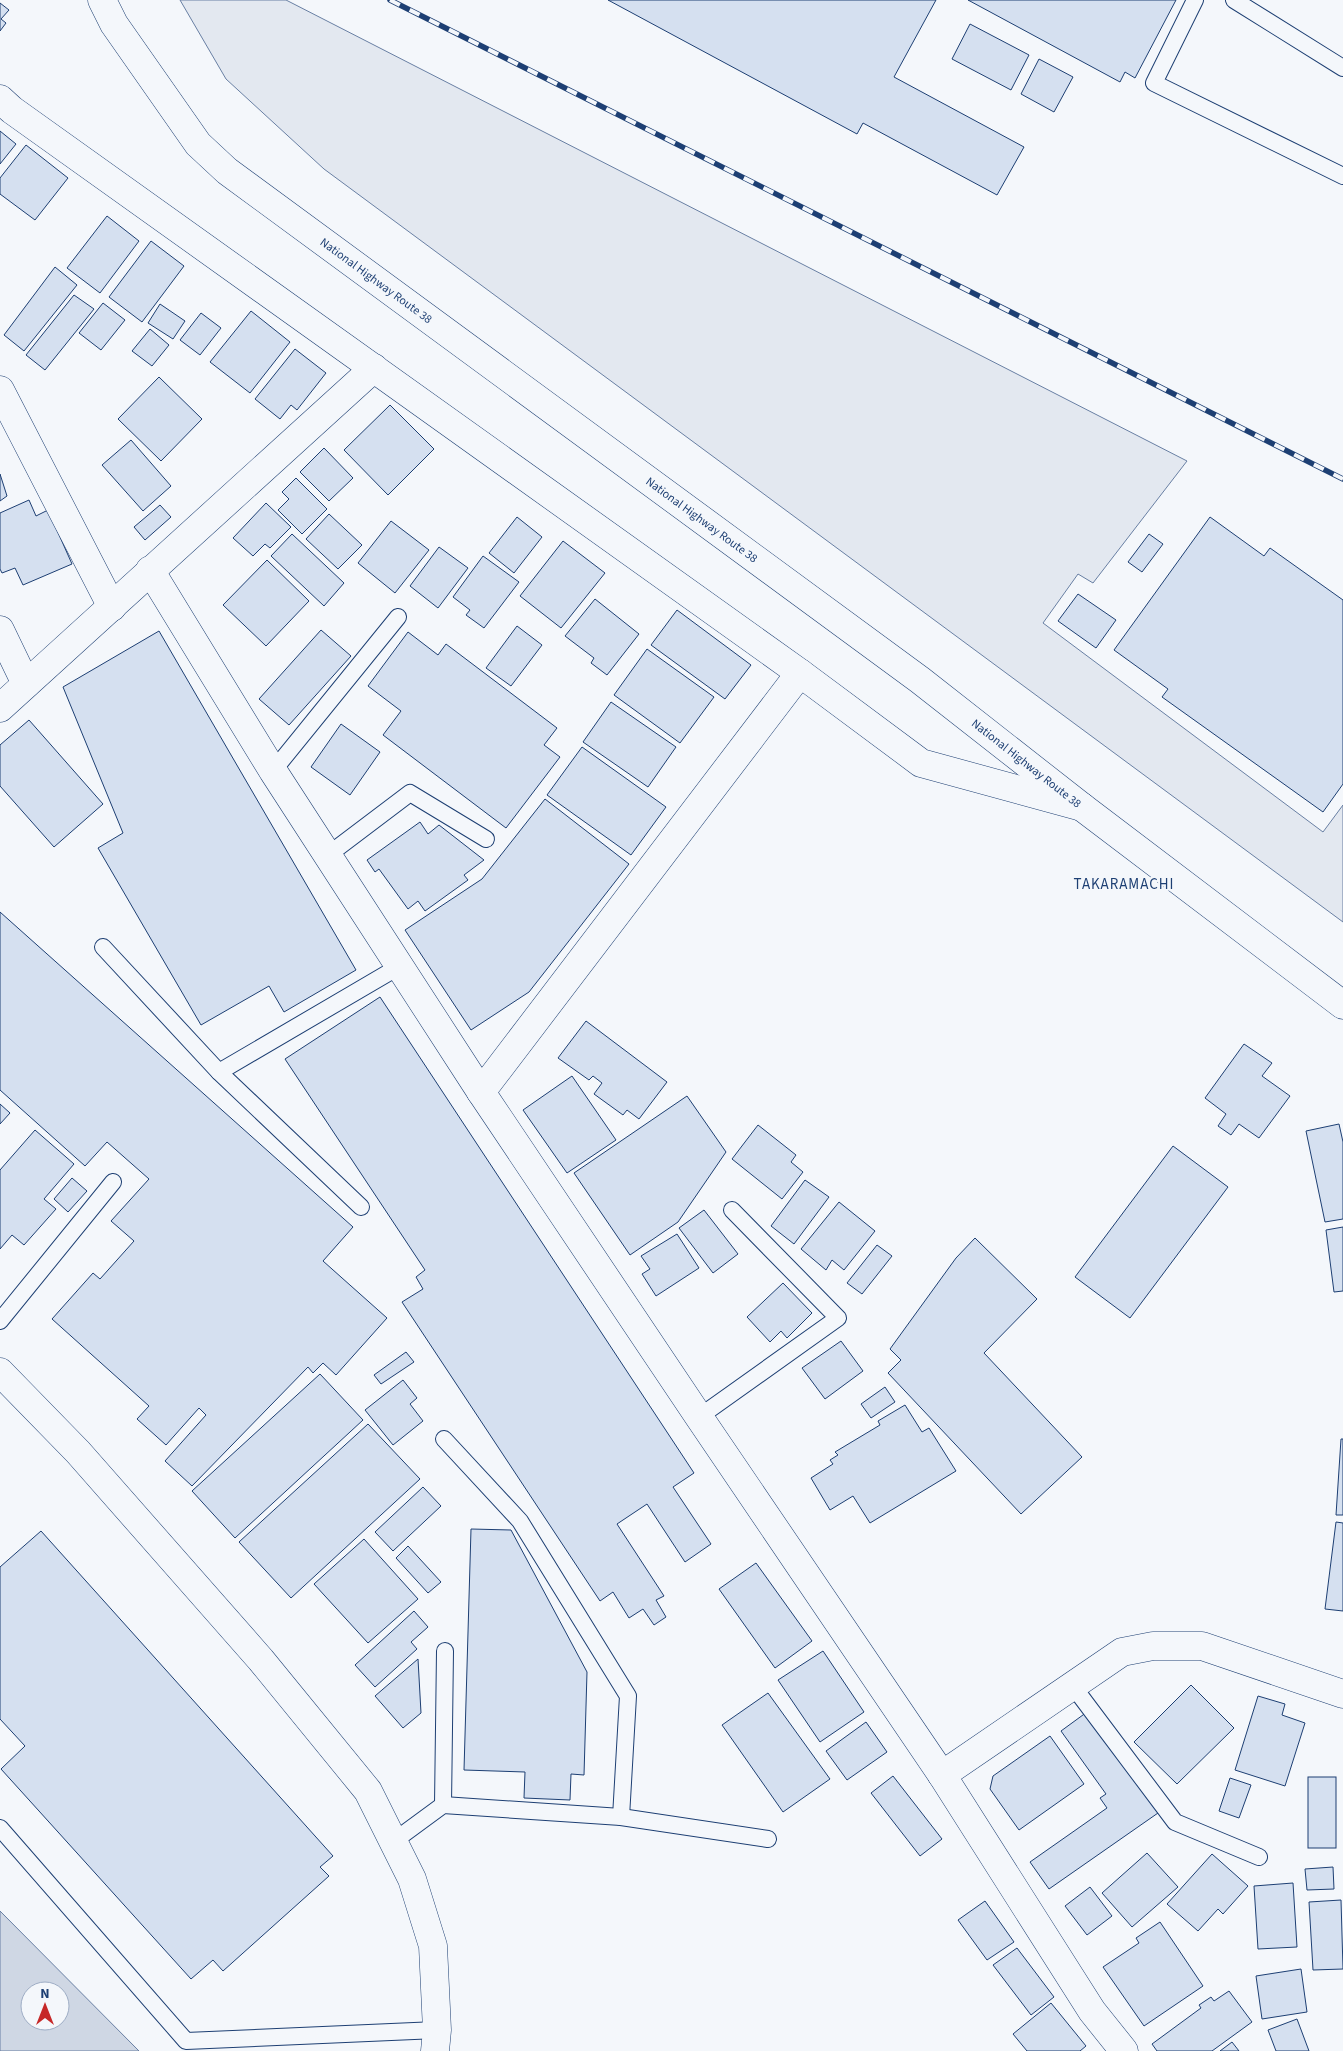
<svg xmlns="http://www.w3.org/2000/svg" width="1343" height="2051" font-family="'Source Sans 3',sans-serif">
	<rect width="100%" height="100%" fill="#f4f7fb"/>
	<path fill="#e3e8f0" stroke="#687fa3" d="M180,0h106l901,461 -94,122 -15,-9 -35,49 280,209 20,-27v117l-1019,-753 -98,-90z"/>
	<path fill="#cfd7e4" stroke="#687fa3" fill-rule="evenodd" d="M0,1911l139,140h-139zM30,1991h30v30h-30z"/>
	<g fill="#d5e0f0" stroke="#1d3f73">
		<path d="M608,0h328l-42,77 130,70 -27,48 -134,-72 -6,11z"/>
		<path d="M968,0h208l-41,78 -10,-6 -5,10z"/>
		<path d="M0,3l9,7 -8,9 5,4 -6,8z"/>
		<path d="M970,24l59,31 -18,35 -59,-31z"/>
		<path d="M1039,59l34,18 -19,35 -33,-18z"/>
		<path d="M0,131l16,13 -16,20z"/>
		<path d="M26,145l42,33 -33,42 -35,-26v-16z"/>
		<path d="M107,216l32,25 -39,52 -33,-25z"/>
		<path d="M151,241l33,25 -42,56 -33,-25z"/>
		<path d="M55,267l22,18 -53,66 -20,-16z"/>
		<path d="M74,295l20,14 -49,61 -19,-15z"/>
		<path d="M103,303l22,17 -24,30 -22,-17z"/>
		<path d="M160,304l25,17 -12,18 -25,-16z"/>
		<path d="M251,311l39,31 -40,51 -40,-31z"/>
		<path d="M201,313l20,15 -21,27 -20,-15z"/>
		<path d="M150,329l19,16 -17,21 -20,-15z"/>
		<path d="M295,349l31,24 -29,37 -6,-5 -11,14 -25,-20z"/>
		<path d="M159,377l43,42 -41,42 -43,-42z"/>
		<path d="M390,405l44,44 -46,46 -44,-45z"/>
		<path d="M131,440l40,46 -28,25 -41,-46z"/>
		<path d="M324,448l29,30 -24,23 -29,-29z"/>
		<path d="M0,474l7,22 -7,5z"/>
		<path d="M296,478l31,31 -25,25 -24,-24 11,-11 -7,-7z"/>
		<path d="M29,500l7,16 12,-6 24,54 -49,21 -8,-17 -13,5 -2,-4v-56z"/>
		<path d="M266,503l25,24 -21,21 -5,-4 -12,12 -20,-18z"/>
		<path d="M160,505l11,12 -26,23 -11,-13z"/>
		<path d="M329,514l33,31 -24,24 -32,-30z"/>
		<path d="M517,517l25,20 -28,36 -25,-20z"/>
		<path d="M1210,517l54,39 6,-8 73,52v184l-20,28 -161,-115 6,-8 -54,-39z"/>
		<path d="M391,521l38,29 -34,43 -37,-30z"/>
		<path d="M292,534l52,49 -20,23 -53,-50z"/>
		<path d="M1149,534l14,10 -21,28 -14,-10z"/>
		<path d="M563,541l42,32 -44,55 -41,-32z"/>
		<path d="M439,547l29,21 -30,40 -28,-22z"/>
		<path d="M483,556l36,26 -35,46 -18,-13 4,-5 -17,-13z"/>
		<path d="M267,560l42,41 -43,45 -43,-41z"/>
		<path d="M1078,594l38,26 -20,28 -38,-27z"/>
		<path d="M595,599l44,35 -32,41 -16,-12 3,-5 -29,-22z"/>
		<path d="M677,610l74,55 -26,34 -74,-54z"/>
		<path d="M517,626l25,19 -31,41 -25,-18z"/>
		<path d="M321,630l30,26 -62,69 -30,-26z"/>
		<path d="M159,631l197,339 -72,42 -15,-26 -68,39 -103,-177 25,-15 -60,-146z"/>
		<path d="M408,632l30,23 8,-11 111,84 -13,17 16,12 -54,71 -123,-93 18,-24 -33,-25z"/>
		<path d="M647,649l67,48 -34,46 -66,-48z"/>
		<path d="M611,702l65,45 -28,40 -65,-45z"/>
		<path d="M29,720l74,84 -49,43 -54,-61v-41z"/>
		<path d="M341,724l39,28 -30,43 -39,-28z"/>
		<path d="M582,747l84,60 -35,48 -84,-60z"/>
		<path d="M545,799l84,65 -100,128 -58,38 -66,-100 77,-51z"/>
		<path d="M420,822l8,12 11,-9 45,35 -20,15 4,5 -43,31 -7,-10 -10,8 -29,-40 -4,3 -8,-12z"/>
		<path d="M0,912l353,315 -30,34 64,57 -51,57 -13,-12 -10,10 -5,-6 -116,119 -27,-25 41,-46 -7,-7 -33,37 -29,-26 12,-13 -97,-87 41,-46 7,6 34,-38 -23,-20 38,-42 -42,-37 -22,24 -85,-76z"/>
		<path d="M380,997l314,476 -21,14 38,57 -26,18 -38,-58 -30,20 47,72 -8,4 10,17 -12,8 -11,-16 -14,9 -16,-26 -13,9 -198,-299 21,-13 -7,-12 9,-7 -140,-211z"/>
		<path d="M586,1021l81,61 -28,37 -12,-9 -4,5 -29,-21 8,-11 -9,-7 -4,4 -31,-22z"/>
		<path d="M1244,1044l28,19 -10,13 28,20 -31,42 -20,-14 -8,11 -13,-9 8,-12 -21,-16z"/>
		<path d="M572,1076l44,64 -49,33 -44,-63z"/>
		<path d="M687,1096l39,56 -48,70 -48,33 -56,-82z"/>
		<path d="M0,1104l10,9 -10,11z"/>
		<path d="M1339,1124l4,18v77l-18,3 -19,-91z"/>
		<path d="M758,1125l38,30 -5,7 12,10 -21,27 -50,-40z"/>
		<path d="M35,1130l39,34 -30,35 12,10 -32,36 -12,-10 -12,14v-79z"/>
		<path d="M1173,1146l55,41 -98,131 -55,-41z"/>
		<path d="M72,1178l15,13 -19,21 -14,-13z"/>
		<path d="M805,1180l24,17 -35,47 -23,-18z"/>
		<path d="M839,1202l36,29 -31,39 -12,-10 -6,10 -25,-21z"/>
		<path d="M704,1210l34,44 -25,19 -34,-45z"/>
		<path d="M1343,1227v64l-9,1 -8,-62z"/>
		<path d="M677,1234l22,34 -43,28 -14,-22 8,-5 -9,-13z"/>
		<path d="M975,1238l62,61 -53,54 98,104 -61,57 -133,-141 13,-13 -11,-11 66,-91z"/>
		<path d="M877,1245l15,11 -30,38 -15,-11z"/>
		<path d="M783,1283l29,30 -25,25 -6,-7 -11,11 -23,-25z"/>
		<path d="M841,1341l22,30 -38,28 -23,-31z"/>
		<path d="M406,1352l8,10 -33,22 -7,-9z"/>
		<path d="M320,1374l43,46 -128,118 -43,-47z"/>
		<path d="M403,1380l14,18 -7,6 13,17 -30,24 -28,-35z"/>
		<path d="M885,1387l10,15 -24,16 -10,-14z"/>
		<path d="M905,1405l17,27 7,-4 27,43 -86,52 -17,-27 -23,14 -19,-32 22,-14 -3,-4 8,-5 -3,-3 45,-27 -2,-4z"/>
		<path d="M368,1424l52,55 -129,119 -52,-56z"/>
		<path d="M1341,1439h2v76h-7z"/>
		<path d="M423,1487l18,19 -48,45 -18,-19z"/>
		<path d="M1336,1522l7,1v88l-18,-2z"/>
		<path d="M471,1529l40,1 76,142 -3,103 -13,-1 -1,26 -46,-2 1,-26 -61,-2z"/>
		<path d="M41,1531l292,325 -13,11 9,9 -106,95 -10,-11 -22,19 -190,-210 24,-23 -25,-27v-152z"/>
		<path d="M364,1539l54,60 -50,44 -54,-59z"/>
		<path d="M408,1546l33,36 -13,11 -32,-35z"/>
		<path d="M756,1563l56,78 -37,27 -56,-79z"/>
		<path d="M414,1611l14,16 -17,15 6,7 -42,38 -20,-22z"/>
		<path d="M823,1651l41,61 -44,30 -42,-62z"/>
		<path d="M418,1659l3,54 -18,15 -28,-32z"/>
		<path d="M1191,1685l43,43 -57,56 -43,-42z"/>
		<path d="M768,1693l62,86 -47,33 -61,-87z"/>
		<path d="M1258,1696l27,8 -3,11 23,8 -20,63 -50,-16z"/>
		<path d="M1087,1712l71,101 -109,76 -19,-27 77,-54 -7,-10 6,-4 -45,-63z"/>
		<path d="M866,1722l21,30 -40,28 -21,-29z"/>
		<path d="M1050,1736l34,48 -65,46 -29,-41 3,-13z"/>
		<path d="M893,1776l49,63 -22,17 -49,-63z"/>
		<rect x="1308" y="1777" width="28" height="71"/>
		<path d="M1230,1778l21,7 -12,33 -20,-7z"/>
		<path d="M1147,1853l31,34 -46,40 -30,-34z"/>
		<path d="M1212,1854l36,32 -25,28 -5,-5 -20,22 -31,-27z"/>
		<path d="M1333,1867l1,22 -27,1 -2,-21z"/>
		<path d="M1293,1883l4,64 -39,2 -4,-63z"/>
		<path d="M1090,1887l22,29 -25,19 -22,-29z"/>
		<path d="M1341,1900l2,69 -30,1 -4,-68z"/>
		<path d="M985,1901l29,41 -27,18 -29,-40z"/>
		<path d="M1160,1922l43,64 -59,40 -41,-59 36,-24 -3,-5z"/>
		<path d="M1017,1948l37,49 -23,18 -38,-50z"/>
		<path d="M1301,1969l6,43 -45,7 -6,-43z"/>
		<path d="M1229,1991l23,31 -40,29h-55l-5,-7 49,-36 -2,-3 12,-8 3,4z"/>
		<path d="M1051,2003l35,43 -6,5h-53l-14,-17z"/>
		<path d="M1297,2019l12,32h-33l-8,-21z"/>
		<path d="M1232,2042l7,9h-19z"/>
	</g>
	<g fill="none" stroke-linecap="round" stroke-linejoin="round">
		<defs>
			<g id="service">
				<path d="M1195,0l-41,83 189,93"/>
				<path d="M1234,0l109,68"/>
				<path d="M273,771l125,-154"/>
				<path d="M328,855l82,-62 76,46"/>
				<path d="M103,947l116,125 142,135"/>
				<path d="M219,1072l181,-106"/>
				<path d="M0,1321l113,-139"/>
				<path d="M699,1417l139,-99 -106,-108"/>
				<path d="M444,1439l76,82 108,175 -7,121"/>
				<path d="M1073,1686l102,136 84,35"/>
				<path d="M443,1805l2,-154"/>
				<path d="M0,1828l186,213 251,-11"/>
				<path d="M394,1841l49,-36 178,12 147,22"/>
			</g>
			<g id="minor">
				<path d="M0,99l12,11 788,563 121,90 161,44"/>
				<path d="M0,390l112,217"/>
				<path d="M150,570l123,201 208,321 218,325 243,358 150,236 32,40"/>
				<path d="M0,630l26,54"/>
				<path d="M0,708l374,-340"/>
				<path d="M481,1092l319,-419"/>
				<path d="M942,1775l180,-123 31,-6h49l141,48"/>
			</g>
			<path id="tertiary" d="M0,1372l78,80 183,208 107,131 44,88 21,67 4,84 -2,21"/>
			<g id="trunk">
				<path id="s1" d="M102,0l12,24 84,120 29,27 693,509 162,127 261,198"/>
			</g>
		</defs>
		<use href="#service" stroke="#1d3f73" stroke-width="18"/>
		<use href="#minor" stroke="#1d3f73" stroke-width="29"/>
		<use href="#tertiary" stroke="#1d3f73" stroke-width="29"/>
		<use href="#trunk" stroke="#1d3f73" stroke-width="29"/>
		<use href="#service" stroke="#f4f7fb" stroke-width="16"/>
		<use href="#minor" stroke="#f4f7fb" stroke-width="28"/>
		<use href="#tertiary" stroke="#f4f7fb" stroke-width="28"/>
		<use href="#trunk" stroke="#f4f7fb" stroke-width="28"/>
		<defs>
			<path id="rail" d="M390,0l953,479"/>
		</defs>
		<use href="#rail" stroke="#1d3f73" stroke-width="5.5"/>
		<use href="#rail" stroke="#f4f7fb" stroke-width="4" stroke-dasharray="11" stroke-linecap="butt"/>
	</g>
	<g text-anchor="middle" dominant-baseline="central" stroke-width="4" stroke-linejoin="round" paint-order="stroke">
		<g font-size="12" fill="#1d3f73" stroke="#f4f7fb">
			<text stroke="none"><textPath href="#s1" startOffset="398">National Highway Route 38</textPath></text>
			<text stroke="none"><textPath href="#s1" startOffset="802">National Highway Route 38</textPath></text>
			<text stroke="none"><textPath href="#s1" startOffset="1208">National Highway Route 38</textPath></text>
		</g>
		<g font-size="15" letter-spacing="1" fill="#1d3f73" stroke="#f4f7fb">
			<text x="1124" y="884">TAKARAMACHI</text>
		</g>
	</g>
	<g transform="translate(45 2006)"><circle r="24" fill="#f4f7fb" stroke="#9eadc5"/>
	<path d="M0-4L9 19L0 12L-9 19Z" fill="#c62828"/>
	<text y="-8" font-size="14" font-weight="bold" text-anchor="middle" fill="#1d3f73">N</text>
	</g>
</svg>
